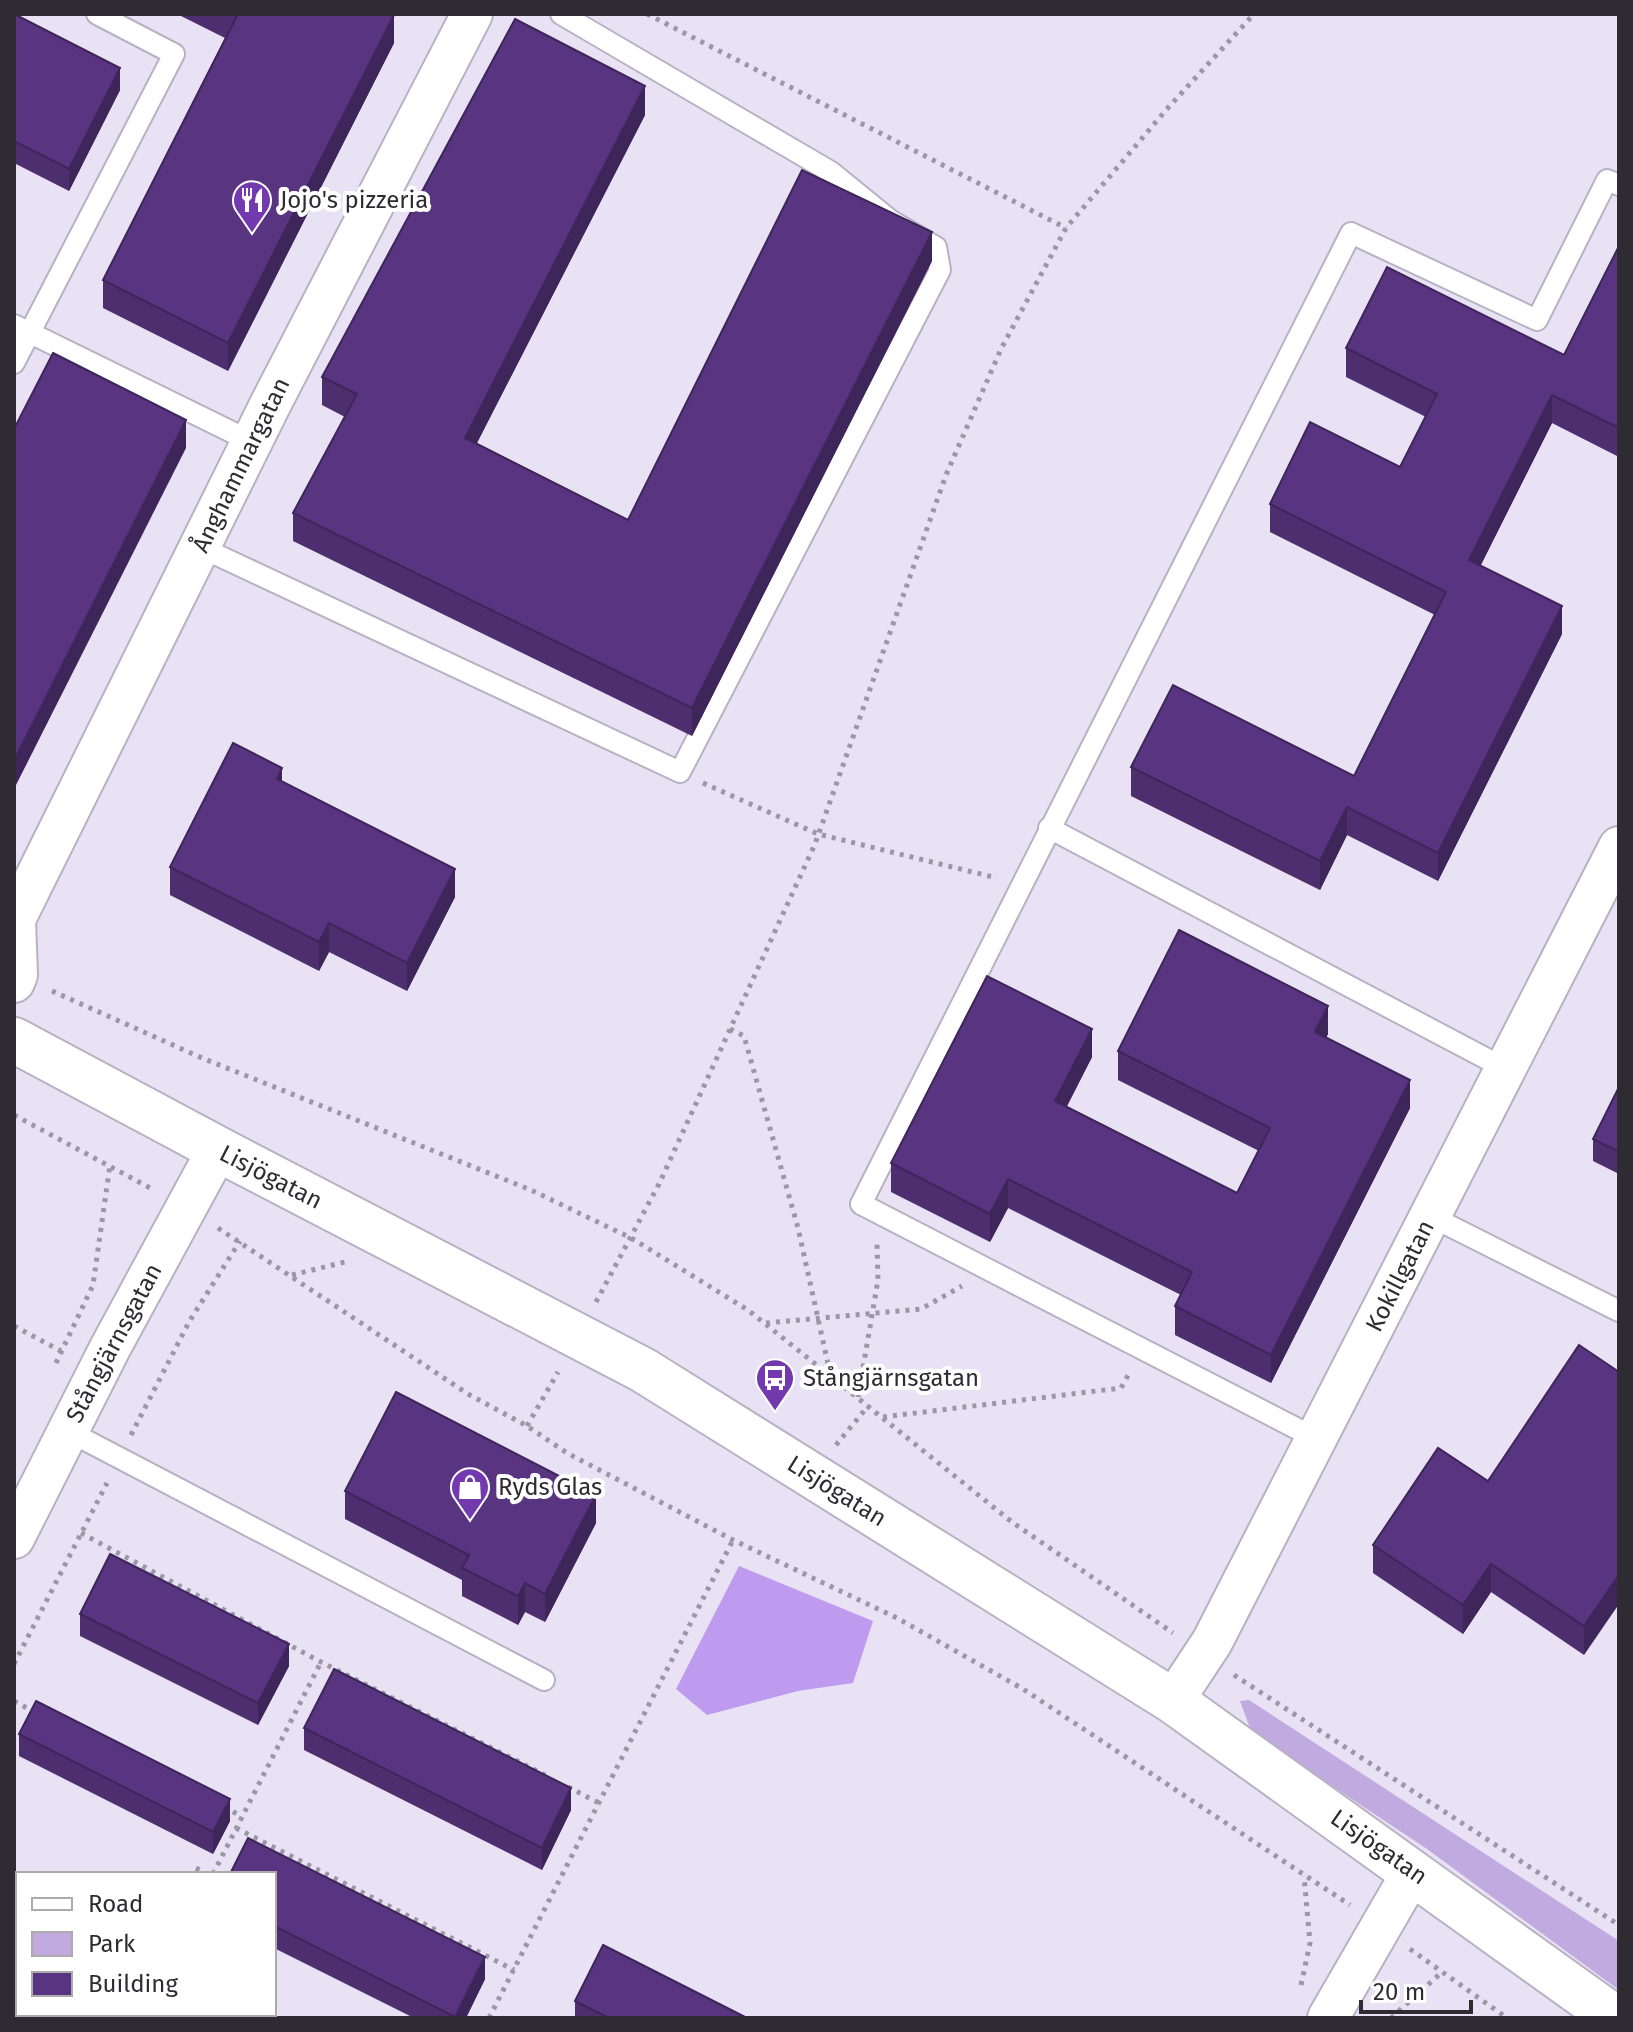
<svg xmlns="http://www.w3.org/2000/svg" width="1633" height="2032" font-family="'Fira Sans',sans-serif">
	<rect width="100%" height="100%" fill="#e9e2f5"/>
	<path fill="#c0aae0" d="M1249,1700l370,241v49l-192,-141 -167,-111 -10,-10 -10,-27z"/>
	<path fill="#bf9bf0" d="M739,1566l134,55 -20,62 -55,8 -91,24 -31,-26z"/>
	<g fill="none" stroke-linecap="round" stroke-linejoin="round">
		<defs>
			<g id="service">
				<path d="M14,325l238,117"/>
				<path d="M14,363l160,-309 -77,-40"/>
				<path d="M200,547l480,225 260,-502 -4,-23 -46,-27 -59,-48 -270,-158"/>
				<path d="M1049,828l457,241"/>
				<path d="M1430,1216l189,95"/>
				<path d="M68,1431l476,249"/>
				<path d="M1317,1439l-456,-235 490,-971 186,87 70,-140 12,5"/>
			</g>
			<g id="minor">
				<path d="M14,921l257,-518 201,-389"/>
				<path d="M14,982l3,-7 -2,-55"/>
				<path d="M14,1538l96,-190 108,-199"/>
				<path d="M1173,1701l39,-59 407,-795"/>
				<path d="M1328,2018l85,-147"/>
			</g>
			<path id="tertiary" d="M14,1040l204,109 425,221 530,331 442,317"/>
		</defs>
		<use href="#service" stroke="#b8b1c3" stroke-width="24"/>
		<use href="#minor" stroke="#b8b1c3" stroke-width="44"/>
		<use href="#tertiary" stroke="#b8b1c3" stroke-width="48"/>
		<g stroke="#9c97a5" stroke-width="5" stroke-dasharray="4 6" stroke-linecap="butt">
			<path d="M647,14l419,214"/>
			<path d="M703,783l115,51 179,44"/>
			<path d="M52,991l150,67 329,132 100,48 117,72 264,212 161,111"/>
			<path d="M730,1029l14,7 54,192 32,145"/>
			<path d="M14,1115l140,75"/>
			<path d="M218,1228l250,166 59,32 40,27 166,87 164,78 126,71 327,216"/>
			<path d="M292,1275l53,-13"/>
			<path d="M596,1302l63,-118 156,-340 131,-369 55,-126 65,-121 100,-118 88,-96"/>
			<path d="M766,1323l155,-14 41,-23"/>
			<path d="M14,1326l47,25"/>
			<path d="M56,1363l37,-78 17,-120"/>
			<path d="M858,1397l20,-117 -1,-36"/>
			<path d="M883,1417l238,-29 9,-16"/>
			<path d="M527,1426l31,-54"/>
			<path d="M131,1435l58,-113 51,-81"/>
			<path d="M836,1445l32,-39"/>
			<path d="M81,1533l240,129 224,113"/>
			<path d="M14,1664l93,-181"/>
			<path d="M1234,1675l385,250"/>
			<path d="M14,1701l22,12"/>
			<path d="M568,1787l31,16"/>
			<path d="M224,1807l17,9"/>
			<path d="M236,1828l278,142"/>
			<path d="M196,1868l11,6"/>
			<path d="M213,1874l108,-212"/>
			<path d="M1410,1949l97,69"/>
			<path d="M14,1961l4,2"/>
			<path d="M1301,1985l9,-42 -6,-67"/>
			<path d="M117,2014l8,4"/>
			<path d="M164,2014l2,4"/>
			<path d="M489,2018l244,-478"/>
			<path d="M1391,2018l50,-45"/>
		</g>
		<use href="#service" stroke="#fff" stroke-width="20"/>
		<use href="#minor" stroke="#fff" stroke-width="40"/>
		<use href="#tertiary" stroke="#fff" stroke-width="44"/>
	</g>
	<g fill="#4d2e6f">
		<path d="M14,14l106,76 -51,101 -55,-28z"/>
		<path d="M177,14h215l2,29 -166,328 -125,-63v-28l122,-242z"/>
		<path d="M645,115l-168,328 151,77 304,-259 -240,475 -399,-195v-28l52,-96 -23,-12v-28z"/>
		<path d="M1619,246v211l-67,-34 -71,142 81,69 -124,247 -91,-46 -27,55 -189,-94v-29l223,9 81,-161 -165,-83v-28l130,-37 26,-50 -80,-40v-29l218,7z"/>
		<path d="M282,781l173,116 -48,94 -78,-39 -10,19 -149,-76v-28z"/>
		<path d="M1328,1034l-2,3 84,71 -139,275 -96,-48v-29l6,-11 -173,-87 -18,34 -99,-50v-29l201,-106 -26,50 171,86 22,-42 -141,-71v-29z"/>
		<path d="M1619,1087v87l-26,-13v-22z"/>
		<path d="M1619,1372l-35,283 -93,-63 -28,42 -90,-61v-28l115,-64z"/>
		<path d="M345,1491l251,32 -51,99 -20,-10 -7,13 -56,-29v-16l-117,-61z"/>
		<path d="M80,1614l209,52 -31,59 -178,-89z"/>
		<path d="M304,1728l267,82 -29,60 -238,-120z"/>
		<path d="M19,1734l211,87 -17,33 -194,-98z"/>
		<path d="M274,1874l211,105 -19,39h-52l-140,-70z"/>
		<path d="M14,1882l4,2v65l-4,-2z"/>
		<path d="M575,2001l172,17h-172z"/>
	</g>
	<g fill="#3e255a">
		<path d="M394,15v28l-166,328v-28z"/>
		<path d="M120,68v22l-51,101v-22z"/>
		<path d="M645,86v29l-180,351v-28z"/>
		<path d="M932,232v29l-240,475v-28z"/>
		<path d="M1552,395v28l-83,165v-28z"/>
		<path d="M186,420v28l-172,341v-28z"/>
		<path d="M1562,606v28l-124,247v-28z"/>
		<path d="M282,768v29l-5,-18z"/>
		<path d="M1347,807v28l-27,55v-29z"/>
		<path d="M455,869v28l-48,94v-28z"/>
		<path d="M329,923v29l-10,19v-29z"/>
		<path d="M1328,1006v28l-13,26v-28z"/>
		<path d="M1092,1029v28l-37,73v-29z"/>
		<path d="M1410,1080v28l-139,275v-28z"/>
		<path d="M1008,1179v29l-18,34v-28z"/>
		<path d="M596,1495v28l-51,99v-28z"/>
		<path d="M1491,1564v28l-28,42v-29z"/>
		<path d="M1619,1575v29l-35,51v-29z"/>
		<path d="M525,1583v29l-7,13v-29z"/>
		<path d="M289,1644v22l-31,59v-22z"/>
		<path d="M571,1788v22l-29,60v-22z"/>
		<path d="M230,1799v22l-17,33v-22z"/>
		<path d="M485,1957v22l-19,39h-11z"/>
	</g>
	<g fill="#593581" stroke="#3e255a" stroke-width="2">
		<path d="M14,14l106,54 -51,101 -55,-28z"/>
		<path d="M234,14l160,1 -166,328 -125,-63 134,-264z"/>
		<path d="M515,19l130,67 -180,352 163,82 174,-350 130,62 -240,476 -399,-195 64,-119 -35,-17z"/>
		<path d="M1619,246v182l-67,-33 -83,165 93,46 -124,247 -91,-46 -27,54 -189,-94 42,-82 181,91 92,-184 -176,-88 40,-82 90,45 37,-73 -91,-46 41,-81 177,88z"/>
		<path d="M53,353l133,67 -172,341v-332z"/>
		<path d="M233,743l49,25 -5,11 178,90 -48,94 -78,-40 -10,19 -149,-75z"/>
		<path d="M1179,930l149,76 -13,26 95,48 -139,275 -96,-49 17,-34 -184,-93 -18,35 -99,-51 96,-187 105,53 -37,72 182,92 33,-65 -152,-77z"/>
		<path d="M1619,1087v65l-26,-13z"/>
		<path d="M1579,1345l40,27v203l-35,51 -93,-62 -28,41 -90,-60 65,-97 50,33z"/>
		<path d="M396,1392l200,103 -51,99 -20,-11 -7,13 -56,-28 7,-13 -124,-64z"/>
		<path d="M110,1554l179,90 -31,59 -178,-89z"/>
		<path d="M334,1669l237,119 -29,60 -238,-120z"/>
		<path d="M36,1701l194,98 -17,33 -194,-98z"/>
		<path d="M248,1838l237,119 -30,60 -181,-91v-52h-44z"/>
		<path d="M14,1882l4,2v43l-4,-2z"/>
		<path d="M603,1945l144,73h-138l-34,-17z"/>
		<path d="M14,1965l4,2v47h94l8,4h-106z"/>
	</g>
	<defs>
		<symbol id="restaurant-pin" viewBox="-11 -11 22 30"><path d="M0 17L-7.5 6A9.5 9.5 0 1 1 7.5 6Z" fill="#7339ae" stroke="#fff"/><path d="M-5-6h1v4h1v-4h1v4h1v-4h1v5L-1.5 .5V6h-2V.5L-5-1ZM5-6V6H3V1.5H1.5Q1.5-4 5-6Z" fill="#fff"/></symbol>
		<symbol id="bus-pin" viewBox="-11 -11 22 30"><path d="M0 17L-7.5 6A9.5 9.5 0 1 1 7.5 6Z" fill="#7339ae" stroke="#fff"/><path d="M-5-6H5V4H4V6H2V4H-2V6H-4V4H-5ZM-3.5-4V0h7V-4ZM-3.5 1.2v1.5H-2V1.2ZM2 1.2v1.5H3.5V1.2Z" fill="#fff"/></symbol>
		<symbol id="shop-pin" viewBox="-11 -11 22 30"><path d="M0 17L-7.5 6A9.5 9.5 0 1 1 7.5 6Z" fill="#7339ae" stroke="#fff"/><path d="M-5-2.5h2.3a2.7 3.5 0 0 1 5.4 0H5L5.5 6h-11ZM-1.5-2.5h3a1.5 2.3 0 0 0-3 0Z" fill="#fff"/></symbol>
	</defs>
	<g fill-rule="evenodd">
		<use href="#restaurant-pin" x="230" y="178" width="44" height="60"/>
		<use href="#bus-pin" x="753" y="1356" width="44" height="60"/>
		<use href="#shop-pin" x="448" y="1465" width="44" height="60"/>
	</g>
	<g text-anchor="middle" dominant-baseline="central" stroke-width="8" stroke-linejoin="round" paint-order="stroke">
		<g font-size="24" fill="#2e2b32" stroke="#fff" text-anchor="start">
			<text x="280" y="200">Jojo's pizzeria</text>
			<text x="803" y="1378">Stångjärnsgatan</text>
			<text x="498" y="1487">Ryds Glas</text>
		</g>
		<g font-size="24" fill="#2e2b32" stroke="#fff">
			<text transform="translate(241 465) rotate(-64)">Ånghammargatan</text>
			<text transform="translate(271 1177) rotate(27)">Lisjögatan</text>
			<text transform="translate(1400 1276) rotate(-63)">Kokillgatan</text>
			<text transform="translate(114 1343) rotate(-62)">Stångjärnsgatan</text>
			<text transform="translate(837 1491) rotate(32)">Lisjögatan</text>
			<text transform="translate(1379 1847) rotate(35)">Lisjögatan</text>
		</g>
	</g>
	<rect width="1633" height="2032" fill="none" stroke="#2e2b32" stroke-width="32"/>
	<rect x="16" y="1872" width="260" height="144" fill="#ffffff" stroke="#abaaad" stroke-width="2"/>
	<rect x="32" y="1898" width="40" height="12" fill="#ffffff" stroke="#abaaad" stroke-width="2"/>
	<text x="88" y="1912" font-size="24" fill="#2e2b32">Road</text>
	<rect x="32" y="1932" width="40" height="24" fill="#c0aae0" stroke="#abaaad" stroke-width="2"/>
	<text x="88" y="1952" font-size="24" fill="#2e2b32">Park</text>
	<rect x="32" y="1972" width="40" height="24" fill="#593581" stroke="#abaaad" stroke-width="2"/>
	<text x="88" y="1992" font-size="24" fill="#2e2b32">Building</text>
	<path d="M1361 2000v12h110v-12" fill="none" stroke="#2e2b32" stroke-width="4"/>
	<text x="1373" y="2000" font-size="24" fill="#2e2b32" stroke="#ffffff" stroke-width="6" paint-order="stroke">20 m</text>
</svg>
